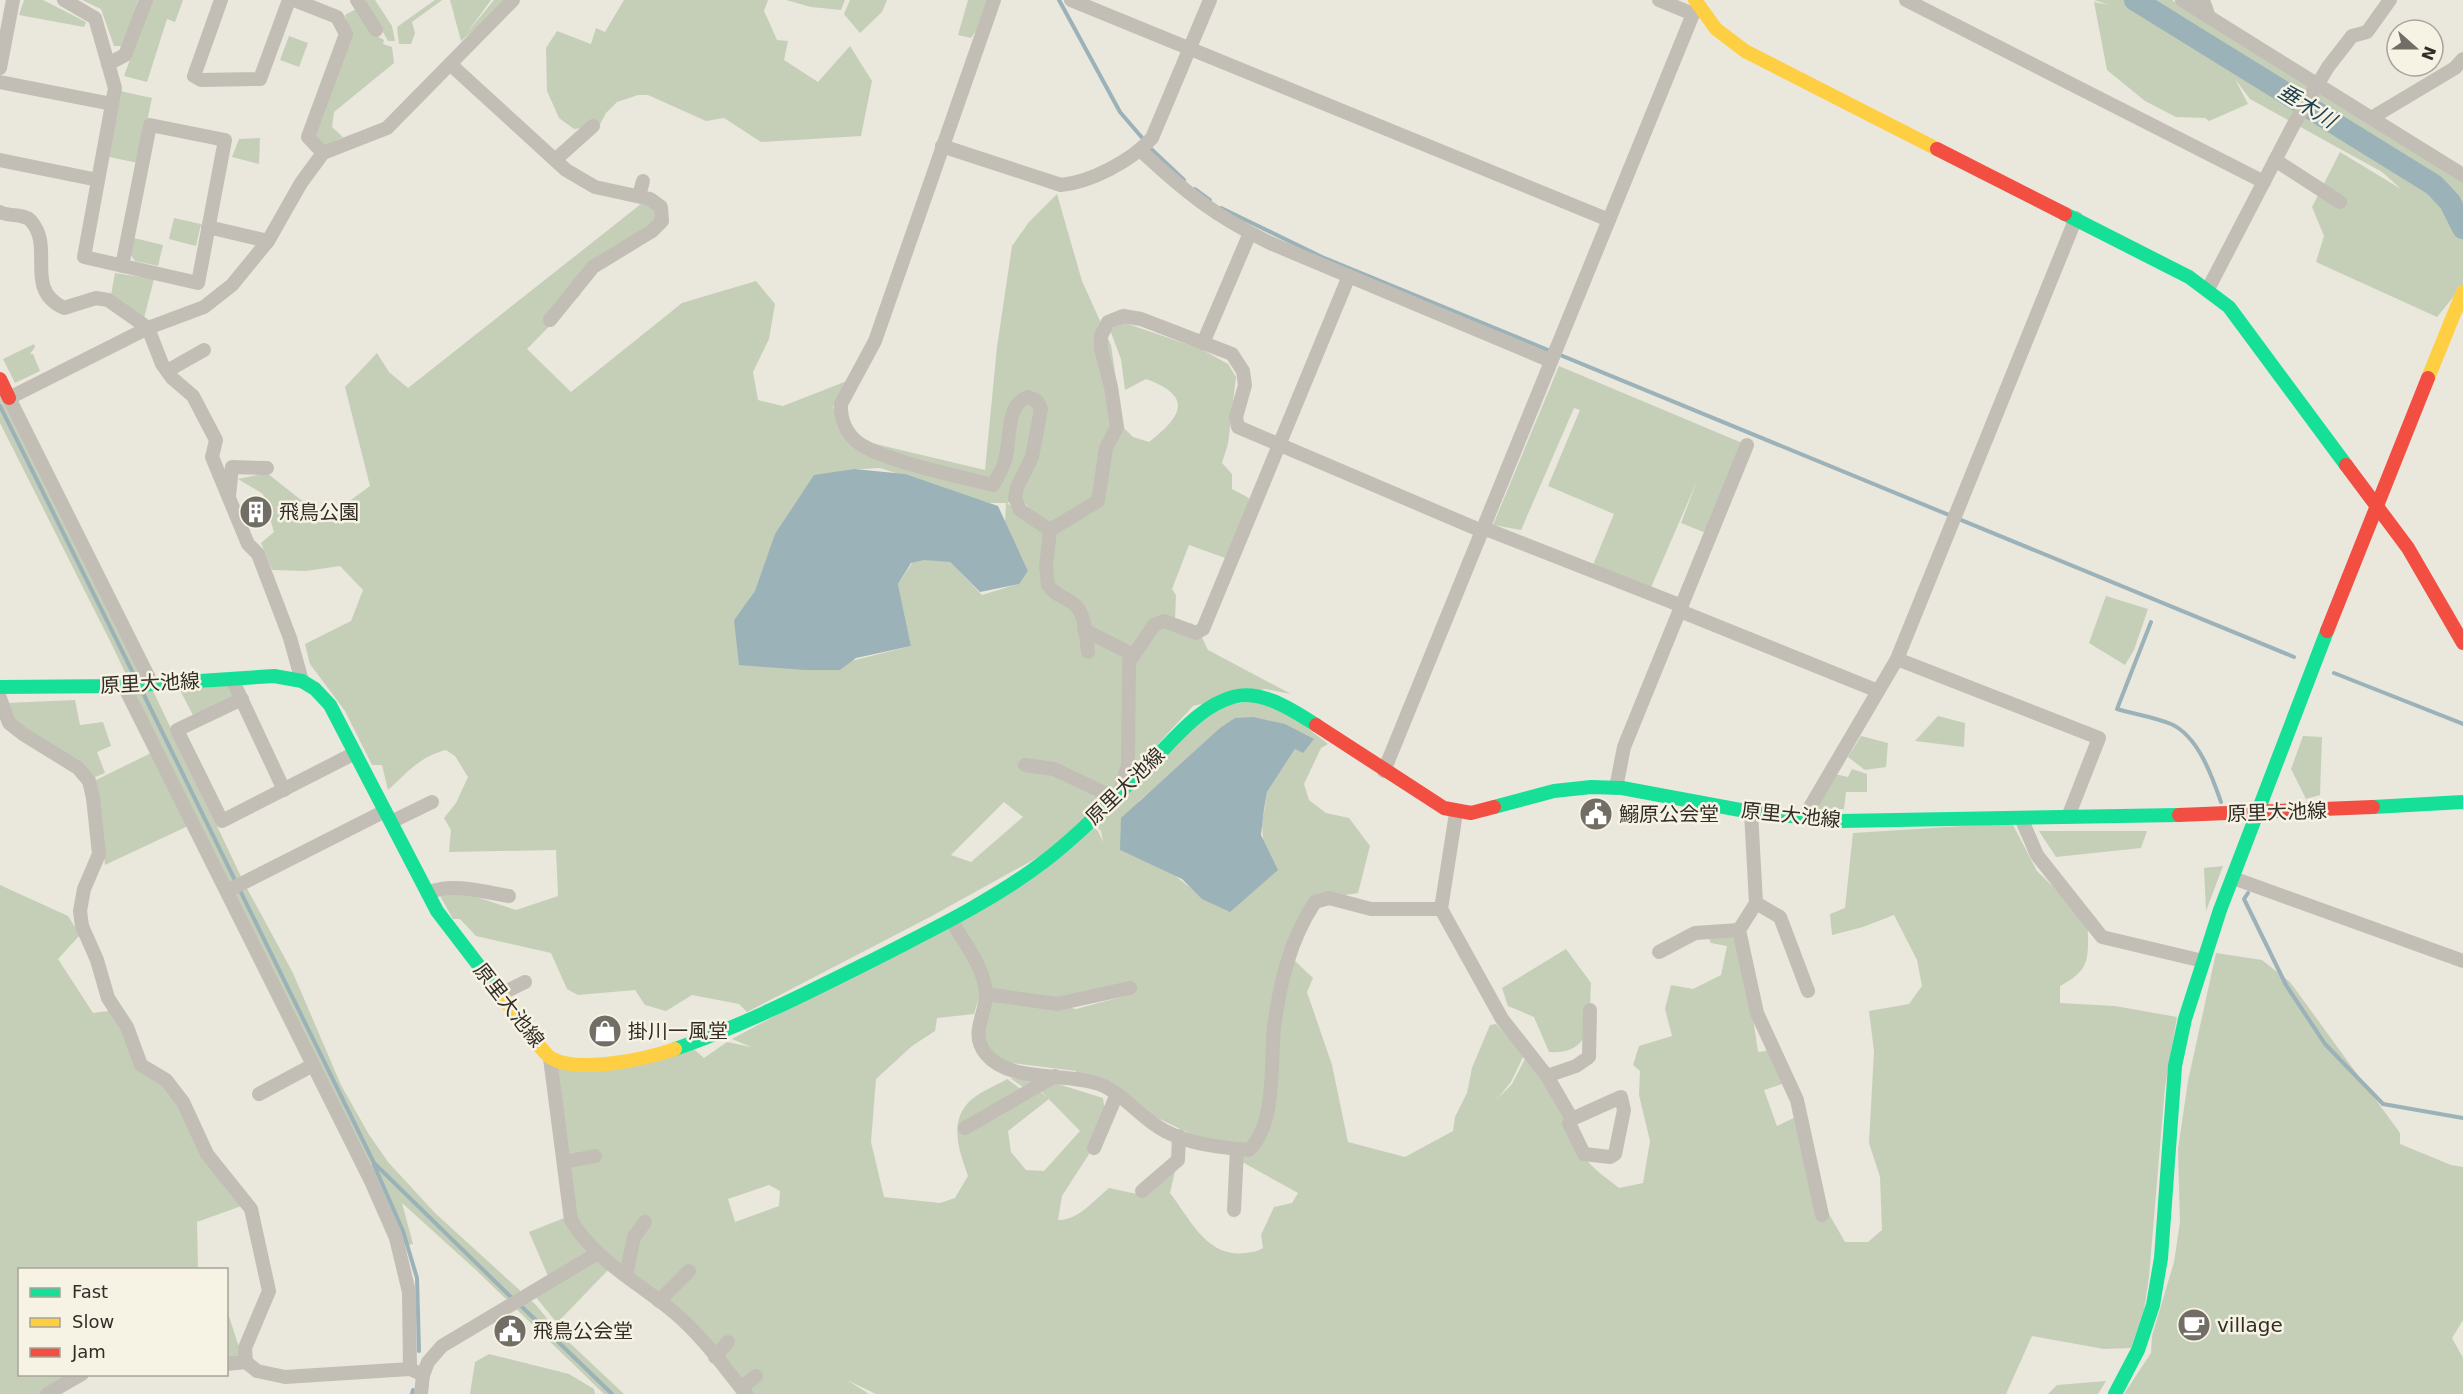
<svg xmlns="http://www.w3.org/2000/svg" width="2463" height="1394" font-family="'DejaVu Sans','Noto Sans JP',sans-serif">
	<rect width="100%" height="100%" fill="#eae7dd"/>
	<g fill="#c5cfb8" fill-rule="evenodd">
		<path d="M24,0h19l43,22 -2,5 -65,-12z"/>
		<path d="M82,0h56l-15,46h-9l-13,-37z"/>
		<path d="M152,0h31l-8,22 -8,-3 -20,63 -23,-6z"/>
		<path d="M365,0h10l17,26 3,15h-7z"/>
		<path d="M435,0h7l-30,22 3,11 -4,11h-12l-2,-17z"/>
		<path d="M450,0h41l-24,33 27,-33h14l-49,43 2,-2z"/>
		<path d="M624,0h144l-4,11 13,29 11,1 -4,19 34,22 32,-36 22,35 -11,55 -100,6 -37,-24 -18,3 -58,-26h-10l-21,7 -11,11 -7,13 -25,3 -15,-11 -12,-27 -1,-43 11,-17 34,13 5,-16 9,4z"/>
		<path d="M786,0h59l-4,10 -30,-3z"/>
		<path d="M850,0h37l-5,12 -22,21 -16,-19z"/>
		<path d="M968,0h26l-3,10 -20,28 -13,-3z"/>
		<path d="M2094,0h78l291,179v122l-8,-6 -18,22 -121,-55 8,-26 -12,-29 28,-55 61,37 -19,-17 -132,-73 -15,-20 13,25 -39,17 -4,-3 -29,-1 -31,-16 -38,-31 -13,-68 15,3z"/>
		<path d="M363,5l14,31 7,4 -1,4 9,3 2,16 -60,49 -2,15 11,10 -24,12 -10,-10 41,-107 -5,-17z"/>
		<path d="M289,36l19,7 -9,24 -19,-7z"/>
		<path d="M120,91l32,7 -14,65 -29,-6z"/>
		<path d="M260,138l-1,26 -27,-7 7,-18z"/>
		<path d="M1057,194l25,87 29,64 12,82 10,10 16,5c34,-26 44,-46 -3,-63l-21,11 -4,-31 -11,-29 12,-8 79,27 27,15 8,13 -8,67 -6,19 10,11v15l17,9 -5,29 -16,32 -39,-14 -17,44 4,6 -1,24 6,16 10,-12 6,4 11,23 83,44 -26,-5 -72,17 -122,133 -141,78 -183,95 -8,-8 -47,-9 -26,16 -21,-6 -10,-15 -57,5 -11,-6 -16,-36 -75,-17 -16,-17h-7l-14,-25 22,-2 55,18 42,-14 -2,-46 -107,2 2,-22 -7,-12 12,-15 12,-26 -13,-21 -9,-6c-27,7 -38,22 -58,40l-6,-25h-10l-27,-54 -35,-47 -5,-20 46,-23 12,-31 -23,-24 -34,5 -34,-1 -11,-27 13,-11 -11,-38 -25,-15 29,-6 58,46 45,-33 -25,-99 32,-34 12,19 19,16 233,-184 20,3 -9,24 -81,57 9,7 -53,54 44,43 111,-89 74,-22 19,23 -6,35 -16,33 5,28 25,6 69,-27 -19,28 7,20 23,14 122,29 12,-123 15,-101 17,-24zM880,468l109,35h17l-1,19 23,49 -10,13 -36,11 -32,-33 -34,-5 -18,27 13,62 -60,15 -11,9 -106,-50 112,-150zM1020,499l30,28 -3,7 -40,-31zM1004,802l19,15 -52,45 -20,-7z"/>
		<path d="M174,218l27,6 -5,22 -27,-7z"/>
		<path d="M134,238l29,7 -5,21 -23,-5 -5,-7z"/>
		<path d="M115,273l39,6 -10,39 -33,-23z"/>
		<path d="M34,344l1,3 -5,7h3l7,17 -25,12 -12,-24z"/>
		<path d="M1559,366l188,79 -41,88 -25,-10 16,-42 -48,111 -56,-27 21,-51 -66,-28 32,-76 -6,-2 -53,122 -28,-5z"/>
		<path d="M0,393l156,304 88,186 49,90 48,112 27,48 20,29 47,51 102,93 19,24 68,64h-20l-127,-123 -75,-68 11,41 -15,3 -285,-600 -113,-224z"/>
		<path d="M2106,596l42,13 -14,41 -9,15 -36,-22z"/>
		<path d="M234,685l8,14 -46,22 -16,-31z"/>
		<path d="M75,700l5,25 23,-3 8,24 -14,6 8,21 -12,5 -81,-59 -6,-16z"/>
		<path d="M1271,700l57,44 -7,4 -17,36 5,16 17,13 23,5 21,28 -12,47 -44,7 -20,60 19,18 -6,14 25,73 16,77 57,15 48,-26 2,-14 12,-24 5,-25 18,-43 6,-1 28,31 -13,27 -14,17 15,-15 14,-27 21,19 22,47 -9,-2 18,6c3,37 14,39 41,61l24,-5 7,-42 -11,-46 1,-24 -7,-6 6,-19 33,-10 -7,-27 6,-24 22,4 28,-14 6,-29 -16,-3 -3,-7 26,-3 17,70 7,49 15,-2 15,32 -24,8 13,36 23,-11 13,71 32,56h23l14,-12 -2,-53 -11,-34 5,-92 -5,-40 40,-7 13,-18 -5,-26 -23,-45 -31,12 -31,8 -2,-21 15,-6 8,-75 159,-10 25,48 51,50c-1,34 6,47 -28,65v17l55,3 62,11 -12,70 -16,190 -5,33 -13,38 -27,1 -72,-13 -26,58h-1130l-29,-14 22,14h-120l-178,-174 -19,-162 93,5 44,-18 15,13 23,-16 24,5 -19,-8 82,-44 279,-168 5,4 5,11 -2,-11 -7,-7 118,-118zM1235,718l60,31 -28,43 -5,33 3,42 -74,21 -17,-13 -54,-25 19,-49zM976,974l16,17 -9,48 7,12 13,11 73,9 -2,7 123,59 101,56 -6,10 -18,4 -13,28 2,13c-6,4 -11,4 -18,5 -38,5 -55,-34 -75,-60l5,-22 -38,23 -28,-6c-14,11 -31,33 -51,32l4,-24 45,-70 -4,-28 -55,-17 -38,-3 13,9 15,1 42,43 -36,40 -18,-1 -15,-18 -3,-21 41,-32 -13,-11 -14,2 -15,-11c-11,7 -31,14 -40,25 -18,21 -7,49 1,72l-13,22 -15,5 -56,-6 -13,-55 5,-63 36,-33 23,-15 2,-13 37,-4 6,-20zM1133,988l-8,8 -49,13 -19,-4zM769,1185l11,6 -1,15 -44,16 10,32 -17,-55z"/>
		<path d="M1938,716l27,7 -1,24 -49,-6z"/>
		<path d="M1861,736l27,7 -2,24 -21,3 -17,-13z"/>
		<path d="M2303,736l19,1 -2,58 -14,4 -15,-30z"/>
		<path d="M151,753l37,73 -83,39 -11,-84z"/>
		<path d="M1852,769l15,5v18h-21l-2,17 -31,1 22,-36 13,3z"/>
		<path d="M2039,831h108l-6,17 -85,9z"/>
		<path d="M2223,866l-17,45 -2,-43z"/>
		<path d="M0,885l68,31 12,19 -22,24 35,54 23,-3 28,56 22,14 42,76 39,48 -50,18 1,47 -178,1v104l66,1 -42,19h-44z"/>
		<path d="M1566,949l25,34c-2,34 4,72 -42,69l-15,-35 -26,-11 -6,-18z"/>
		<path d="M2216,953l46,7 28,22 110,151v11l51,21 12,2v153l-11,18 11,20v36h-339l27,-41 1,-17 22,-74 6,-40 -2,-73 10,-68z"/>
		<path d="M564,1218l31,34 -47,24 -19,-44z"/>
		<path d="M596,1261l13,8 -52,54 -22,-27z"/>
		<path d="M226,1307l17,53 -17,3z"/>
		<path d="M489,1354l80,20 25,15 1,5h-125l5,-32z"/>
		<path d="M2106,1381l-8,13h-50l9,-9z"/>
	</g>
	<g fill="#9bb2b9">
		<path d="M854,469l51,5 93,32 30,65 -9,13 -39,8 -30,-30 -26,-2 -13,3 -13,21 13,62 -55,12 -16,12h-36l-65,-5 -5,-45 21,-29 20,-57 39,-59z"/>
		<path d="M1253,717l32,7 29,15 -11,14 -8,-4 -28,43 -3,17 -3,26 17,35 -48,42 -28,-13 -20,-20 -62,-29 1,-32 99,-90 15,-10z"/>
	</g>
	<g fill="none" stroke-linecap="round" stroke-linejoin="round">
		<g stroke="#9bb2b9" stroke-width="4">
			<path d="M1059,0l61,112 24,28"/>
			<path d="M1148,146l36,34"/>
			<path d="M1195,189l15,11"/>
			<path d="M1221,208l101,49 972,400"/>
			<path d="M0,406l136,273"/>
			<path d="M2151,622l-34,87c17,5 37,8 54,15 27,12 41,52 50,78"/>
			<path d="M2334,673l129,51"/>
			<path d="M142,691l232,472 140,137"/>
			<path d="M2248,893l-4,6 42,86 39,59 58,60 80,14"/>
			<path d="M374,1165l29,66 14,47 2,73"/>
			<path d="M520,1305l92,89"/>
			<path d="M412,1394l1,-4"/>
		</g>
		<path stroke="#9bb2b9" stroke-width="22" d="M2135,0l299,185 16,17 13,26"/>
		<g stroke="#c2beb6" stroke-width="14">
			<path d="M64,0l31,18 20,70 -31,169 114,26 27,-143 -75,-15 -28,141"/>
			<path d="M221,0l-27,76 7,4 59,-1 29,-79"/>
			<path d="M294,0l43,17 9,17 -38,103 15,16"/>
			<path d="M357,0l19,30"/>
			<path d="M994,0l-119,341 -34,63c-1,16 6,31 19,40 28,18 98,32 133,41 5,-8 10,-16 12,-25 6,-19 0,-56 23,-63l9,4 4,8 -9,48 -15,30 -2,11 5,12 30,20"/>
			<path d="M1071,0l538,220"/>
			<path d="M1906,0l358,182"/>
			<path d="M2182,0l27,17"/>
			<path d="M2203,0l6,17 254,158"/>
			<path d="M108,64l17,-9 21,-55"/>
			<path d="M450,64l116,106 29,17 55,12 11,8 1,14 -10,10 -59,36 -43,53"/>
			<path d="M0,68l13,-68"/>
			<path d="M0,82l112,22"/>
			<path d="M2373,117l82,-49 8,-9"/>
			<path d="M942,146l119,39c30,-3 70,-24 91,-47l58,-138"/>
			<path d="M1140,150c45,42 75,66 130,93l281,118"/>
			<path d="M0,160l98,20"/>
			<path d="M555,160l38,-34"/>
			<path d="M2275,160l65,42"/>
			<path d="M639,196l4,-15"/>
			<path d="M0,212c9,5 24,1 31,9 24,27 -8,68 33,87l32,-10 12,2 40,28 14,36 10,14 21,18 23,44 -4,17 36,87 10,10 32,84 12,43"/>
			<path d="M208,227l60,14"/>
			<path d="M2208,289l87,-167 33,-55 24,-31 15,-4 23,-32"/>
			<path d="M1203,343l47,-110"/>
			<path d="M167,371l37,-21"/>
			<path d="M229,496l3,-29 35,1"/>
			<path d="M1483,528l199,78"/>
			<path d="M1680,611l198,80"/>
			<path d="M1084,630l50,25"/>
			<path d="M1088,652c-2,-14 -2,-37 -13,-47 -9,-8 -20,-9 -27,-20l-2,-18 4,-37 48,-29 8,-53 11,-21 -6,-40 -10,-38v-13l7,-14 15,-6 18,3 91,35 11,17 2,14 -9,32 2,10 244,104"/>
			<path d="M1897,659l202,79 -31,79"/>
			<path d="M232,679l52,111"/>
			<path d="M152,684l-143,-286 139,-70 56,-21 28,-22 36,-44 33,-58 22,-30 64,-25 126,-128"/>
			<path d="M124,686l246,493 26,59 13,54 1,77 13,6 -2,19"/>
			<path d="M0,698l9,25 14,11 55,34 11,13 4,17 6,56 -15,35 -4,22 2,15 15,34 11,38 19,29 14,38 25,15 17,22 24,52 44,55 18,82 -24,57 1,14 11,9 28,6 125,-8"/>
			<path d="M242,699l-65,31 45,91 133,-68"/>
			<path d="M1025,765l29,4 59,28"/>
			<path d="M1384,771l309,-757 -34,-14"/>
			<path d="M1121,788l7,-23 1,-103 25,-37 10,-4 32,12 7,-4 146,-353"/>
			<path d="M1616,788l8,-41 123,-302"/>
			<path d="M1751,812l5,91 -17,27 18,83 40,87 25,115"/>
			<path d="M1456,813l-15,96 61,110 45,57 25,43 -3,4 15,31 26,3 5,-3 9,-44 -3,-13 -49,22"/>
			<path d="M2021,818l16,37 65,82 101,24"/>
			<path d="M1803,819l94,-160 179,-441"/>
			<path d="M391,822l41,-20"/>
			<path d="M2233,878l230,83"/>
			<path d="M227,891l158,-80"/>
			<path d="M428,893c22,-11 57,-1 81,3"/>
			<path d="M1756,903l24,14 28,74"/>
			<path d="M951,920c12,21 34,48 35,74 0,22 -17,39 0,60 23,29 80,18 113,30 26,10 42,35 66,47 26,14 57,16 84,19 28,-27 21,-87 25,-123 6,-44 16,-88 41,-125l14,-4 42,11h70"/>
			<path d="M1659,952l36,-19 44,-3"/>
			<path d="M501,994l24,-12"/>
			<path d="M986,994l71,10 73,-16"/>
			<path d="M550,1058l21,162c24,41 70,64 105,94 27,23 48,53 70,80"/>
			<path d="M1547,1076l29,-10 13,-9 1,-47"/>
			<path d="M259,1094l54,-29"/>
			<path d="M965,1128l90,-52"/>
			<path d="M1094,1148l23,-54"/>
			<path d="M564,1162l31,-6"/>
			<path d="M1142,1191l36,-31 1,-24"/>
			<path d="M1234,1210l3,-61"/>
			<path d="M626,1275l8,-38 11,-15"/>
			<path d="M659,1301l30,-30"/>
			<path d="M715,1357l13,-15"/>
			<path d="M226,1364l20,-2"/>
			<path d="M423,1375l5,-13 14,-16 156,-93"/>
			<path d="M741,1388l15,-12"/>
			<path d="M47,1394l35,-20"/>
		</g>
		<g stroke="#16e098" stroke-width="14">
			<path d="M2065,214l124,63 40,30 117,158"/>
			<path d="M0,687l124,-1 150,-10 28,5 13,8 15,16 107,206 62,81"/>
			<path d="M1494,807l60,-16 37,-4 31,1 129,24 90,9 338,-6"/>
			<path d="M2373,807l90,-5"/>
			<path d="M675,1049c70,-24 136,-58 202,-91 56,-29 115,-57 165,-95 41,-31 76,-70 113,-105 22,-22 47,-53 78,-61 29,-8 59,13 83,28"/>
			<path d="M2115,1394l23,-44 15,-45 8,-47 14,-192 10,-47 35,-109 107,-279"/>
		</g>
		<g stroke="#ffcf43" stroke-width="14">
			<path d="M1695,0l21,29 29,22 192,98"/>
			<path d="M2428,378l35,-86"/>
			<path d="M499,992c9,11 43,61 52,66 27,16 95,1 124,-9"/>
		</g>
		<g stroke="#f24e42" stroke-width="14">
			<path d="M1937,149l128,65"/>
			<path d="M0,379l9,19"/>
			<path d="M2346,465l62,83 55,95"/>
			<path d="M2327,631l101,-253"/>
			<path d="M1316,725l128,83 27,5 23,-6"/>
			<path d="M2179,815l194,-8"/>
		</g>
	</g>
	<defs>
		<symbol id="building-disc" viewBox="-11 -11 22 22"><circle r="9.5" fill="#726e66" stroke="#f7f3e4"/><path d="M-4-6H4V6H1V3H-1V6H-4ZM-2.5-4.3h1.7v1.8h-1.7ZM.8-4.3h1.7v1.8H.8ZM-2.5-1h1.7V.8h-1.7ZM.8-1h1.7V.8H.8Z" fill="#fff"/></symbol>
		<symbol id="civic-disc" viewBox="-11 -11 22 22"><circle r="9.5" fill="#726e66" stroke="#f7f3e4"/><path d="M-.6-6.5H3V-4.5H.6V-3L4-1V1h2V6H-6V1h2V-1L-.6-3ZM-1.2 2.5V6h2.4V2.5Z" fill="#fff"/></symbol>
		<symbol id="shop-disc" viewBox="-11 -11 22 22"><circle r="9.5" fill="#726e66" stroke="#f7f3e4"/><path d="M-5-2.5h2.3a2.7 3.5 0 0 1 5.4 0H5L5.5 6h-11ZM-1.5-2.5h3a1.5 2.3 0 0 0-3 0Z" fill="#fff"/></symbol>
		<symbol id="cafe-disc" viewBox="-11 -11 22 22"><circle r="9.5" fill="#726e66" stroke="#f7f3e4"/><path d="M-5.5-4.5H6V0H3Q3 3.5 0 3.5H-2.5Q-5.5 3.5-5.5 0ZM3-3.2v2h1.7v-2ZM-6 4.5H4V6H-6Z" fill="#fff"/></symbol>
	</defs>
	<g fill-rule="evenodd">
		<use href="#building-disc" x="237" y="493" width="38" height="38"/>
		<use href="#civic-disc" x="1577" y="795" width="38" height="38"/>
		<use href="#shop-disc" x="586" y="1012" width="38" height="38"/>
		<use href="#cafe-disc" x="2175" y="1306" width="38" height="38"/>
		<use href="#civic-disc" x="491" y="1312" width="38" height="38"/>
	</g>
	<g text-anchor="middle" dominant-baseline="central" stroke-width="5" stroke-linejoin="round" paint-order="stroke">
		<g font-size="20" fill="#322d26" stroke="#f7f3e4" text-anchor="start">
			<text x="279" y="512">飛鳥公園</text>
			<text x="1619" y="814">鰯原公会堂</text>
			<text x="628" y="1031">掛川一風堂</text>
			<text x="2217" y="1325">village</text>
			<text x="533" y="1331">飛鳥公会堂</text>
		</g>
		<g font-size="20" fill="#322d26" stroke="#f7f3e4">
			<text transform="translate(150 683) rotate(-3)">原里大池線</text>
			<text transform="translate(1125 786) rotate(-44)">原里大池線</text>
			<text transform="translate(2277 812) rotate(-2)">原里大池線</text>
			<text transform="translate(1791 815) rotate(6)">原里大池線</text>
			<text transform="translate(509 1005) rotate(52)">原里大池線</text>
		</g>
		<g font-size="21" font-style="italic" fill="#1f4050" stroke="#f7f3e4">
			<text transform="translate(2307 106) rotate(32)">垂木川</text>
		</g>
	</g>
	<rect x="18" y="1268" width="210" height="108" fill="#f7f3e4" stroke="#a8a498" stroke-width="1.5"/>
	<rect x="30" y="1288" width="30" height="9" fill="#16e098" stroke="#a8a498" stroke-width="1.5"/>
	<text x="72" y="1298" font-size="18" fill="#322d26">Fast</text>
	<rect x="30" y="1318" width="30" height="9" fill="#ffcf43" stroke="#a8a498" stroke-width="1.5"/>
	<text x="72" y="1328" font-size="18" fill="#322d26">Slow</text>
	<rect x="30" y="1348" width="30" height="9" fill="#f24e42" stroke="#a8a498" stroke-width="1.5"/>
	<text x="72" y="1358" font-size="18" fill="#322d26">Jam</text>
	<g transform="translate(2415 48) rotate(111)"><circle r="28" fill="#f7f3e4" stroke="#a8a498" stroke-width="1.5"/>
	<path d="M0-4.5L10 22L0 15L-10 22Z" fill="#726e66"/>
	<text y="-9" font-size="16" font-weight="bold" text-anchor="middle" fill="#322d26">N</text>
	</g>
</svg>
